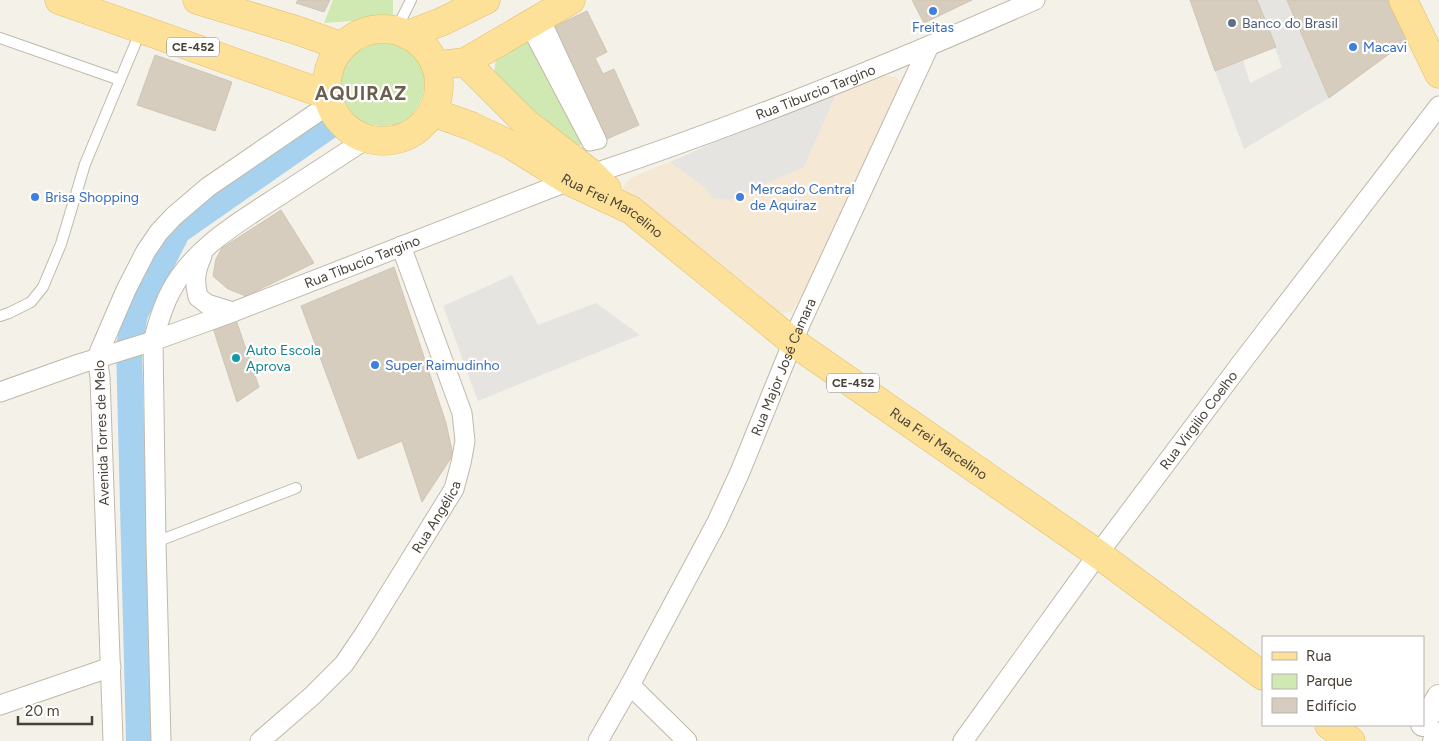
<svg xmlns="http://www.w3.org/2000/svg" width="1439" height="741" font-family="Figtree,sans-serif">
	<rect width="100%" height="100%" fill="#f4f1e9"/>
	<path fill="#f5e8d5" d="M882,75l14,2 6,6 3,9 -101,200 -12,19 -9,2 -13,-3 -149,-117 5,-11 7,-5z"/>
	<g fill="#d0e8b2">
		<path d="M333,0h60v18l-69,5z"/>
		<path d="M381,37c73,0 49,121 -25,81 -31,-17 -26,-54 0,-72 7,-5 16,-7 25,-9z"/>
		<path d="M533,38l56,105 -12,3 -77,-64 -6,-9 2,-14z"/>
	</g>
	<g fill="#e6e4e1">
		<path d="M1257,0h30l42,98 -85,51 -29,-78 28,-11 7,23 32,-16z"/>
		<path d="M839,87l-35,80 -76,33 -15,-2 -9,-11 -34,-25z"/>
		<path d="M512,275l26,50 58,-22 44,32 -162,66 -35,-95z"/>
	</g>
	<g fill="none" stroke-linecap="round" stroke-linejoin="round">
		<path stroke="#a6d2f0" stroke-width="26" d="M139,741l-10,-393 6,-34 43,-83 151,-105"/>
	</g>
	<g fill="#d6cdbe" stroke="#d1c5b2">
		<path d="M298,0h32l-6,12 -28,-9z"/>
		<path d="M912,0h60l-48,23z"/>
		<path d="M1190,0h67l19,47 -61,24z"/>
		<path d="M1287,0h104l20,38 -82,60z"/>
		<path d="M587,11l20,41 -12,6 8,16 11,-5 25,56 -39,17 -52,-113z"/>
		<path d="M155,55l77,27 -17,49 -78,-26z"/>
		<path d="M281,210l33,53 -68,33 -18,-7 -15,-13 3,-17 6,-11z"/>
		<path d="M394,267l52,156 7,32 -31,47 -20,-61 -44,18 -57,-153z"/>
		<path d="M236,320l23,67 -22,15 -24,-74z"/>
	</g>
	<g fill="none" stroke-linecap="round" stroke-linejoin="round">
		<defs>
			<g id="service">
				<path d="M396,30l15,-30"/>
				<path d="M0,38l120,42"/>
				<path d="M0,316l9,-3 22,-11 12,-15 18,-43 24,-80 56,-134"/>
				<path d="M156,542l140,-54"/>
			</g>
			<path id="pedestrian" d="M547,29l52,112 -9,2 -57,-108z"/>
			<g id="minor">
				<path id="s1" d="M592,174c151,-50 298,-110 443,-174"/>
				<path d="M202,256c-7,15 -8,25 -4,41l9,7 26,8"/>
				<path id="s2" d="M0,392l79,-28 74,-23 80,-29 336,-131"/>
				<path d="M630,685l57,56"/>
				<path d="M0,705l111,-38"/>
				<path d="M113,741l-13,-364 -3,-19 4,-10 25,-58 20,-39 13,-19 15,-16 34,-29 120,-82"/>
				<path d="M161,741l-5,-199 -3,-201c5,-17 9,-34 18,-50 23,-44 71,-71 111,-97 28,-18 57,-37 86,-56"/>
				<path id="s3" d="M260,741l52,-45 32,-32 21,-31 89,-144 7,-26 4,-22 -3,-28 -61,-167"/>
				<path id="s4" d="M598,741l32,-56 87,-163 23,-50 61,-150 128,-276"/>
				<path id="s5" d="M963,741l135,-187 147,-196 194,-252"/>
			</g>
			<g id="tertiary">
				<path d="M1423,724l16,-27"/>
				<path d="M1435,741l4,-6"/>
			</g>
			<g id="primary">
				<path d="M59,0l268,95"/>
				<path d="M197,0l99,30 45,16"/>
				<path d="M1403,0l36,74"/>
				<circle cx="383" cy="85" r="56"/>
				<path d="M407,35l34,-13 45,-22"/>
				<path d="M465,62l60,60 67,52 15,15"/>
				<path d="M448,64l17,-2 106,-62"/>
				<path id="s6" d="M432,112l39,14 40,19 58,36 62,29 162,132 305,212 165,122"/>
				<path d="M1329,725l22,16"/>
			</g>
		</defs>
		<use href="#service" stroke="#c0b9ab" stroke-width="12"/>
		<use href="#pedestrian" stroke="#c0b9ab" stroke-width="17"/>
		<use href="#minor" stroke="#c0b9ab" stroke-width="21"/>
		<use href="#tertiary" stroke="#c0b9ab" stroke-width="26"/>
		<use href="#primary" stroke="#e3be69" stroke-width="29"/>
		<use href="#service" stroke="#fff" stroke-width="10"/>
		<use href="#pedestrian" stroke="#fff" stroke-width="15"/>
		<use href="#minor" stroke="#fff" stroke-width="19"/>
		<use href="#tertiary" stroke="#fff" stroke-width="24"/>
		<use href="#primary" stroke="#fde199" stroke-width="28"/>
	</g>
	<g fill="#3f7fe0" stroke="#fff" stroke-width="2">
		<circle cx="933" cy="11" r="5"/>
		<circle cx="1353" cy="47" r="5"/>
		<circle cx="35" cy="197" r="5"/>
		<circle cx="740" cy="197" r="5"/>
		<circle cx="375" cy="365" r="5"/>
	</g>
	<circle fill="#5c6f8a" stroke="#fff" stroke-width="2" cx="1232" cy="23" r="5"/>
	<circle fill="#0f9aa8" stroke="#fff" stroke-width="2" cx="236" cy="358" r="5"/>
	<g text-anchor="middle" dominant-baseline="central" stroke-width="4.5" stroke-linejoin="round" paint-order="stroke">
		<g fill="#fff" stroke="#7f7a73" stroke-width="1">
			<rect x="167" y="37.5" width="52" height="19" rx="4"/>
			<rect x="827" y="373.5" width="52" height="19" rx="4"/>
		</g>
		<g font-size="12" font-weight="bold" fill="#484137">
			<text x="193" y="47">CE-452</text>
			<text x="853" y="383">CE-452</text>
		</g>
		<g font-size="14" fill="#4e5e75" stroke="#fff" text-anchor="start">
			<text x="1242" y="23">Banco do Brasil</text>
		</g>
		<g font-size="14" fill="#366cbe" stroke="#fff" text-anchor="start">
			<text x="933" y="27" text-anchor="middle">Freitas</text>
			<text x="1363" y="47">Macavi</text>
			<text x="750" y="189">Mercado Central<tspan x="750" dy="16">de Aquiraz</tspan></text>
			<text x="45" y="197">Brisa Shopping</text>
			<text x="385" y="365">Super Raimudinho</text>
		</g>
		<g font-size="14" fill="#484137" stroke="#fff">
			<text stroke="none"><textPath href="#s1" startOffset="238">Rua Tiburcio Targino</textPath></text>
			<text stroke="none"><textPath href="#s6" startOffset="204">Rua Frei Marcelino</textPath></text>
			<text stroke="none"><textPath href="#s2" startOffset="385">Rua Tibucio Targino</textPath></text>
			<text stroke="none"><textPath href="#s4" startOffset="418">Rua Major José Camara</textPath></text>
			<text stroke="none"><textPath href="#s5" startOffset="398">Rua Virgilio Coelho</textPath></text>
			<text transform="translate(102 433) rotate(-92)">Avenida Torres de Melo</text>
			<text stroke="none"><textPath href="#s6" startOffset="609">Rua Frei Marcelino</textPath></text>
			<text stroke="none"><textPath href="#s3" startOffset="288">Rua Angélica</textPath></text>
		</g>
		<g font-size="14" fill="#0d838f" stroke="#fff" text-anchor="start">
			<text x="246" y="350">Auto Escola<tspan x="246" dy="16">Aprova</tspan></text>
		</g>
		<g font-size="19" font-weight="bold" letter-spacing="1" fill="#6b5f4f" stroke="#fff">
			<text x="361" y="93">AQUIRAZ</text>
		</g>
	</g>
	<rect x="1262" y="636" width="162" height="90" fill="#ffffff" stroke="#b6b3af"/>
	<rect x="1272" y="652" width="25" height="8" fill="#fde199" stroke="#b6b3af"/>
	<text x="1306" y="661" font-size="15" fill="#484137">Rua</text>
	<rect x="1272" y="674" width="25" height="15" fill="#d0e8b2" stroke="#b6b3af"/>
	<text x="1306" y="686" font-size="15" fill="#484137">Parque</text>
	<rect x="1272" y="698" width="25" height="15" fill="#d6cdbe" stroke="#b6b3af"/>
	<text x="1306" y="711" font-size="15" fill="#484137">Edifício</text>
	<path d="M18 716v8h74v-8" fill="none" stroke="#484137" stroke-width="2.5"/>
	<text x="25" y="716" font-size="15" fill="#484137" stroke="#ffffff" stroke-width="4" paint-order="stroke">20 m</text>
</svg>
